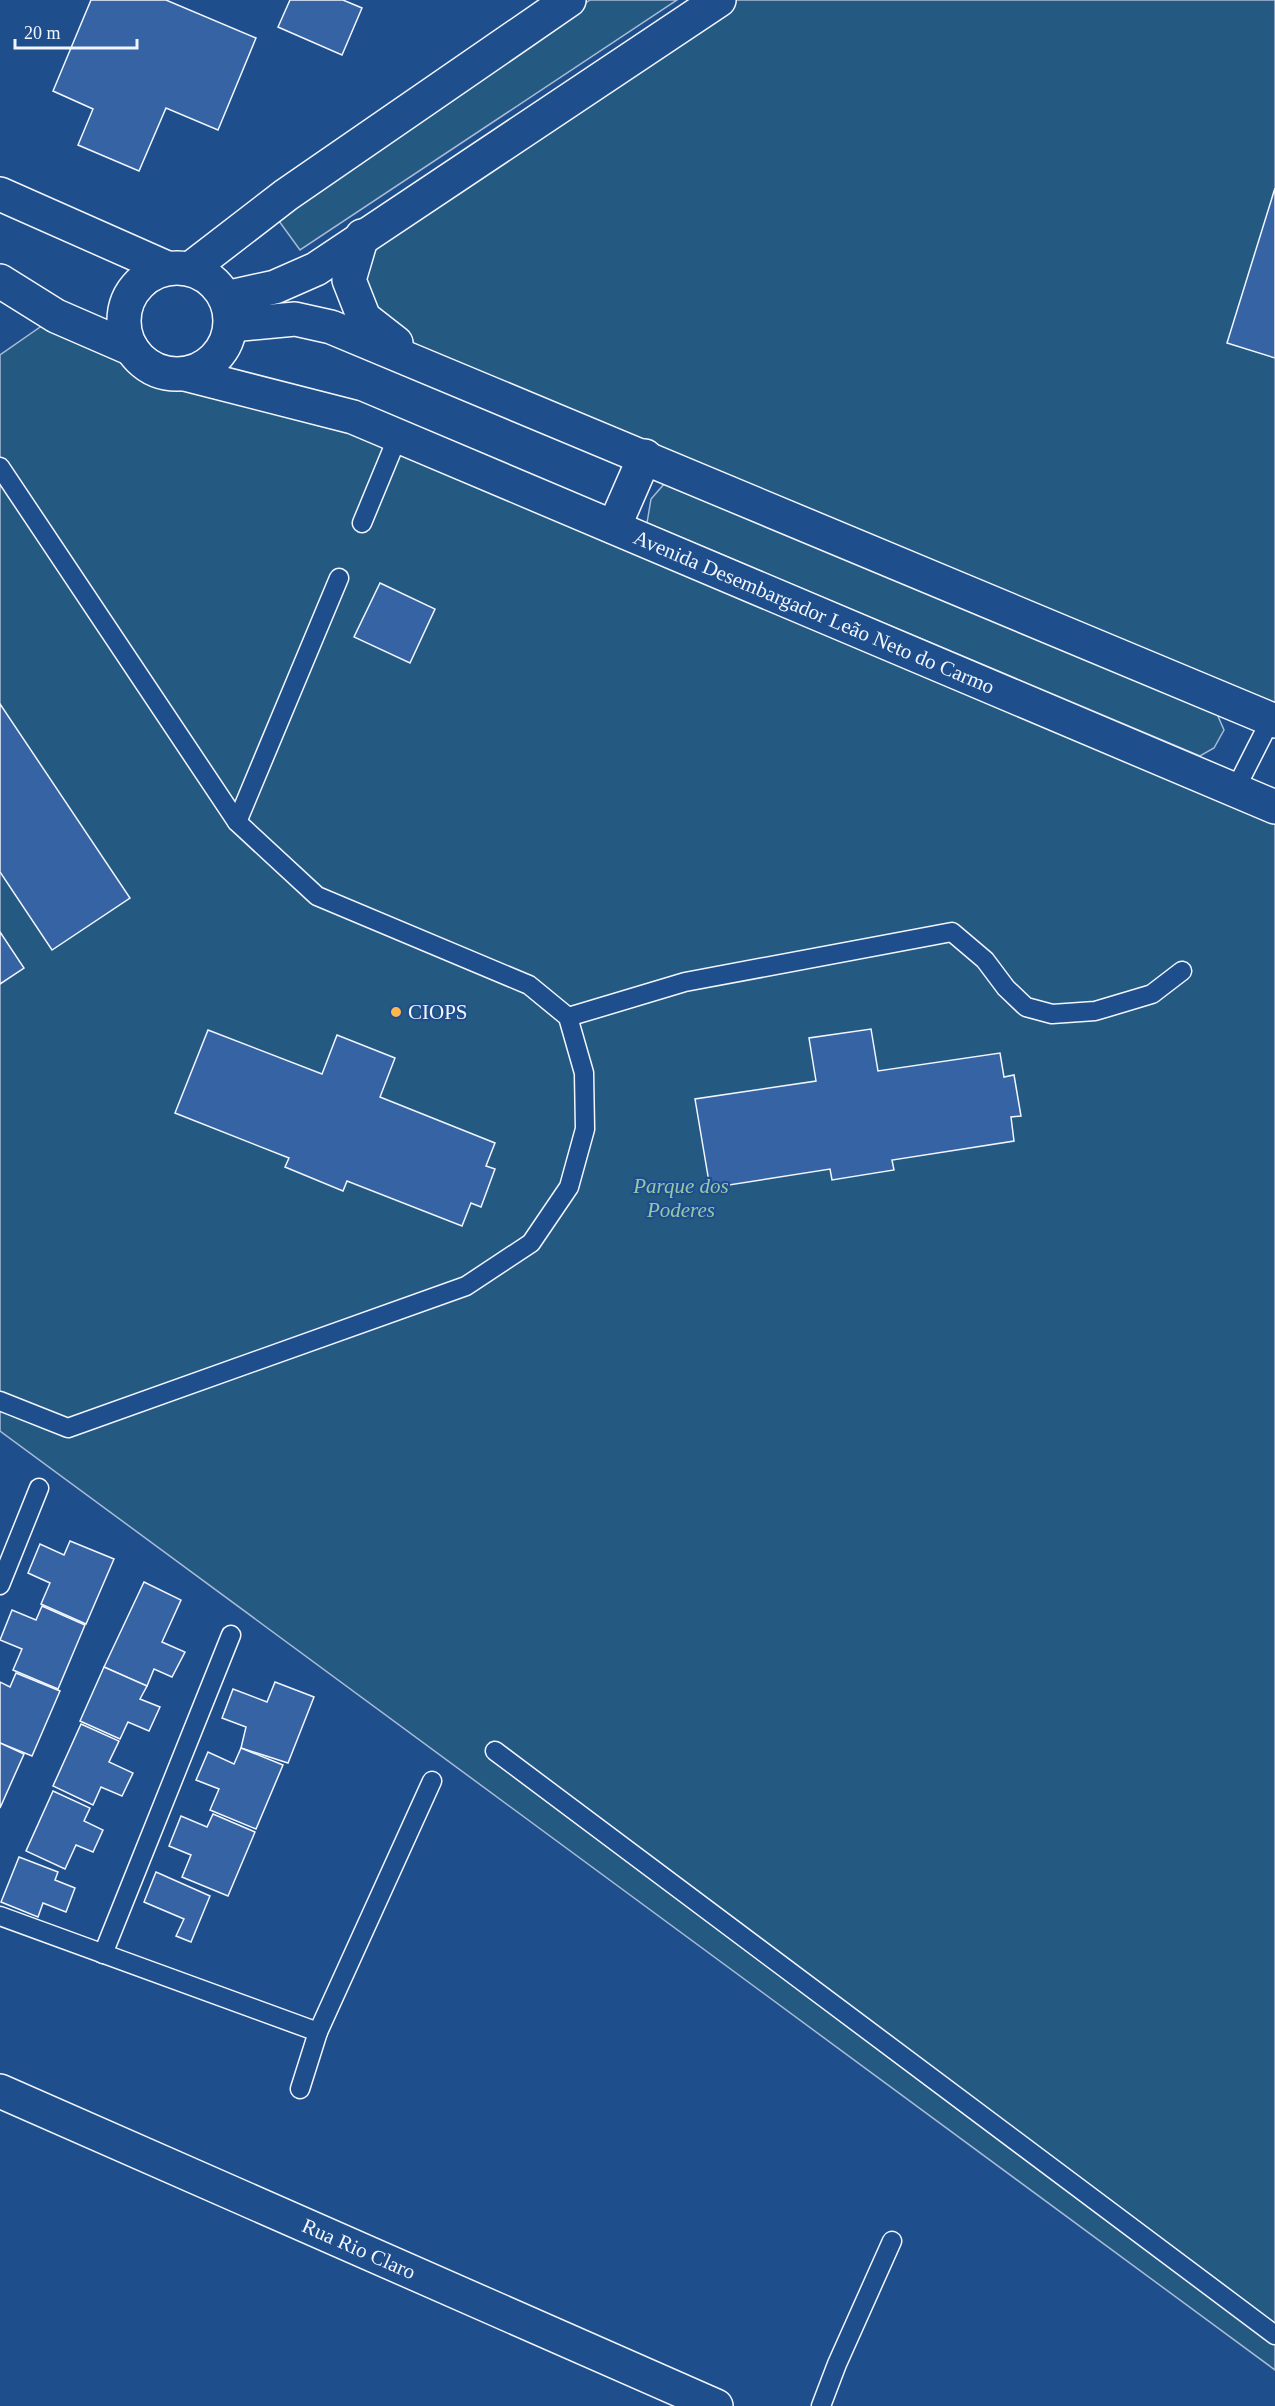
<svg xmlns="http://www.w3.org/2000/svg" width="1275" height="2406" font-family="'Times New Roman',serif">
	<rect width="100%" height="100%" fill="#1f4e8c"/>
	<g fill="#245a82" stroke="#a8bbd7" stroke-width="1.5">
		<path d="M590,0h87l-377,250 -24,-33z"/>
		<path d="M719,0h556v721l-849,-353 -62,-50 -2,-82z"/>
		<path d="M56,316l76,33 14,16 19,8 20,1 168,43 922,390v1563l-1275,-939v-1076z"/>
		<path d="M665,483l552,231 7,16 -10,18 -14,8 -553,-233 4,-24z"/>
	</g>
	<g fill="#3563a3" stroke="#f2f6ff" stroke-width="1.5">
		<path d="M91,0h75l90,38 -38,92 -52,-22 -27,63 -61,-26 15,-36 -40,-18z"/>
		<path d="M290,0h53l19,8 -20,47 -64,-28z"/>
		<path d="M1275,188v170l-48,-15z"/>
		<path d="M380,583l55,26 -25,54 -56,-26z"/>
		<path d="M0,704l130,194 -78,52 -52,-78z"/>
		<path d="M0,932l24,36 -24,16z"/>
		<path d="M871,1029l7,42 122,-18 4,24 10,-2 7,41 -10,1 3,24 -122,19 2,10 -62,10 -2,-11 -120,19 -15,-89 121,-18 -7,-43z"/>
		<path d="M208,1030l114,44 15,-39 58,23 -15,39 115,46 -9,23 9,3 -14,38 -10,-4 -9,23 -115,-45 -4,10 -58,-24 4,-9 -114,-45z"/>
		<path d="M70,1541l44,18 -28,65 -45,-20 9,-21 -22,-10 12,-29 24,11z"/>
		<path d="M144,1582l37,18 -19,42 23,10 -13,25 -18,-8 -7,17 -43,-19z"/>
		<path d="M42,1606l43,19 -27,64 -45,-19 9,-21 -22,-9 12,-30 24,10z"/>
		<path d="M104,1667l43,19 -7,13 20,8 -11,24 -21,-9 -8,17 -40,-18z"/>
		<path d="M16,1673l44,18 -28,65 -32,-13v-61l10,5z"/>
		<path d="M275,1682l39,15 -26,66 -47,-15 5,-21 -24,-9 11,-29 34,13z"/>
		<path d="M81,1724l38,17 -10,21 24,11 -11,23 -21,-9 -8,18 -40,-19z"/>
		<path d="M0,1743l24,11 -24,54z"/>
		<path d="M241,1748l42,17 -27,64 -46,-19 9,-21 -23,-9 12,-28 26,12z"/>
		<path d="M53,1791l37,17 -6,13 19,9 -10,22 -17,-7 -11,24 -39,-18z"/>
		<path d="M213,1814l42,18 -27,64 -46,-19 9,-22 -22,-9 12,-30 26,11z"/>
		<path d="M19,1857l39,15 -3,8 20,8 -9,24 -23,-9 -5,14 -37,-15z"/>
		<path d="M156,1872l54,24 -19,46 -15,-6 8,-17 -40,-17z"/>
	</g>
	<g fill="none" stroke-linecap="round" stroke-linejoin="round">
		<defs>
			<g id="lane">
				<path d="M0,467l237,355 80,74 212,89 39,32 16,56 1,56 -16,58 -38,56 -65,43 -398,142 -68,-27"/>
				<path d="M362,523l36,-87"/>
				<path d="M1235,790l36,-71 4,-2"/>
				<path d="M237,822l102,-244"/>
				<path d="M568,1017l117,-35 267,-50 33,28 21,28 20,19 26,7 43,-3 57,-17 30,-23"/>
				<path d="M0,1585l39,-97"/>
				<path d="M495,1751l780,584"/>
				<path d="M0,1916l318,116 114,-251"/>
				<path d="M103,1954l128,-319"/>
				<path d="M300,2089l18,-57"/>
				<path d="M821,2406l16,-42 55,-123"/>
			</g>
			<g id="secondary">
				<path d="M0,194l167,74"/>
				<path d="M362,236l-13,44 15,38 32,25"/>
				<circle cx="177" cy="321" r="53"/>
				<path d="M190,269l96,-74 283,-195"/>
				<path d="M0,281l56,35 76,33"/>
				<path d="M225,298l50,-11 41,-18 403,-269"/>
				<path d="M231,325l64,-6 36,8 944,394"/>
				<path id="s1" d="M185,374l168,43 922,390"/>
				<path d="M614,527l31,-71"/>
				<path id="s2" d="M0,2091l716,315"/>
			</g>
		</defs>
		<use href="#lane" stroke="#f2f6ff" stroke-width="21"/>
		<use href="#secondary" stroke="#f2f6ff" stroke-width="36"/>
		<use href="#lane" stroke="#1f4e8c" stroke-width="18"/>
		<use href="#secondary" stroke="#1f4e8c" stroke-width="33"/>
	</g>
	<circle fill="#ffb74d" stroke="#1f4e8c" stroke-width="2" cx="396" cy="1012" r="6"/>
	<g text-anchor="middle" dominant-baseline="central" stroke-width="4.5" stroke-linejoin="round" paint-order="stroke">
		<g font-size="21" fill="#f2f6ff" stroke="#1f4e8c">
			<text stroke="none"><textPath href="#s1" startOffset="674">Avenida Desembargador Leão Neto do Carmo</textPath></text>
			<text stroke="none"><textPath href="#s2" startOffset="392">Rua Rio Claro</textPath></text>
		</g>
		<g font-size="21" fill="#f2f6ff" stroke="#1f4e8c" text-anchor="start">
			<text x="408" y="1012">CIOPS</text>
		</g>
		<g font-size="21" font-style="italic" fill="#97c8a6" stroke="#1f4e8c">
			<text x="681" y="1186">Parque dos<tspan x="681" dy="24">Poderes</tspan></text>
		</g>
	</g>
	<path d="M15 39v9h122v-9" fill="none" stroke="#f2f6ff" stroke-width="3"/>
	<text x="24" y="39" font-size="18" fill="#f2f6ff" stroke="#1f4e8c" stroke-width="4.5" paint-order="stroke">20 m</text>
</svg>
